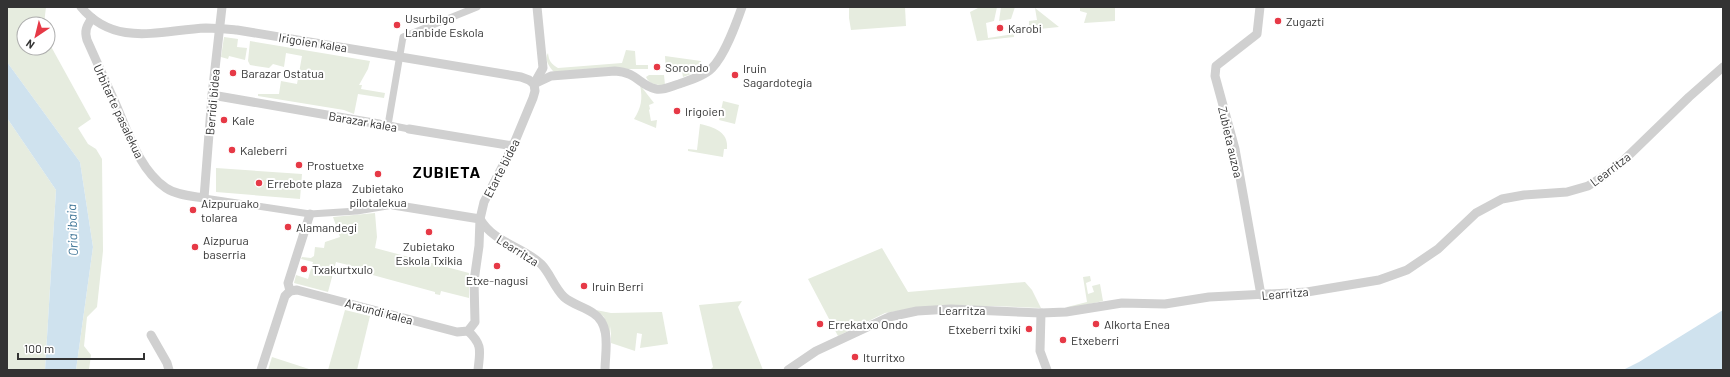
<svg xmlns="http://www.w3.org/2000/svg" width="1730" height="377" font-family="Barlow,sans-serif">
	<rect width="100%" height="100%" fill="#fff"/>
	<g fill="#e6ecdf">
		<path d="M7,7h39l-2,17h-20v24h24v-7l43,78 -13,9 10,16 8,5 6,10 1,92 -6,56 -10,10 -3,29 7,9 -2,15h-13l17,-123 -13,-85 -73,-100z"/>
		<path d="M849,7h56l1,19 -55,4 -2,-12z"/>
		<path d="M980,7h17l-3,14 -8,2 2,15 26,-4v3l-37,4 -7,-29z"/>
		<path d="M1001,7h14l-4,12 -12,2z"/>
		<path d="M1080,7h35v14l-31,2 3,-10 -7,-2z"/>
		<path d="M1035,8l24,19 -30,3v-9l8,-1z"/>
		<path d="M224,37l14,2 -1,8 10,1 -2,12 -16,-4 -1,3 -7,-2z"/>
		<path d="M250,41l120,20 -2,8 -9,16h3l-1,4 24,4 -1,5 -26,-4 -4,20 -10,-4 -86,-14v-2h21l2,-13 16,3 5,-28 -16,-3 -2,14 -11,-3 -4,4 -19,-3 -2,-4z"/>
		<path d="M626,50l9,1 1,14h12v4h-20l-13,-2 -61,5c-5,-5 -10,-13 -6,-19 1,8 3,11 10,15l64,-5z"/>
		<path d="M665,56l36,5 1,9 -19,7 -1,-6 -16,1z"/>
		<path d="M649,75h15l1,10c-8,0 -15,0 -19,-8z"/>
		<path d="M640,85l14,18 -5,2 1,4 -1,1 2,11 6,-1 -1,8 -22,-9c7,-11 9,-20 6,-34z"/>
		<path d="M723,101l16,4 -4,19 -16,-4z"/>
		<path d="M7,118l49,72 -11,180h-38z"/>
		<path d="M700,124c14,3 29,8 27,25h-3l-1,8 -35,-6v-2l9,1z"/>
		<path d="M216,168l86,6 -2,25 -84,-7z"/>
		<path d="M375,213l2,24 -2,11 94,25v25l-28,-7 -1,4 -5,-1v-2l-66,-18v-4l-33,-8 -8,30 -34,-9 2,-8 12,4 5,-17 -12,-3 1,-2 9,1 3,-2 1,-9 9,1 1,-6 15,-5 -7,-20z"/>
		<path d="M882,248l26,44 117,-10 7,8 9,18 -47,-2 -64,1 -20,2 -25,4 -47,23 -30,-57z"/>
		<path d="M1090,276l1,5 -5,2 2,11 6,-2 -2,-6 8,-2 3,17 -36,8v-2l20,-5 -4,-25z"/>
		<path d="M742,301l-4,6 25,63h-53l3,-3 -14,-62z"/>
		<path d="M345,310l25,6 -13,54h-29z"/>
		<path d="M596,310l15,3 51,-1 6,32 -28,4 2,-14 -5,-1 -2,18 -24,-8v-17l-1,8 -6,-17z"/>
		<path d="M272,357l40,13h-44z"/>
	</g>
	<g fill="#cfe2ee">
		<path d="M7,62l73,100 13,85 -17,123h-31l11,-180 -49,-72z"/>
		<path d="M1723,310v60h-100l16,-8z"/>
	</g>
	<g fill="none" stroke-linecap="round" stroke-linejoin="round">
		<g stroke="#d0d0d0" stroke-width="7">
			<path d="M384,124l25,5"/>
			<path d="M388,125l15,-88 74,-30"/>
			<path d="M204,198l106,16 47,-3 36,-6"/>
		</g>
		<g stroke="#d0d0d0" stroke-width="9">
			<path d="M81,7c34,41 80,23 125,21 10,0 20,1 31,2l284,47 8,3 5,4"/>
			<path d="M1260,7l-3,27 -41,32 -1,10 20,73 26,146"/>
			<path d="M92,18c-5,8 -8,12 -5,22 10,22 20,45 30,67 12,28 23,63 49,81 10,7 26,8 38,10l8,-103 10,-88"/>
			<path d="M534,84l17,-8 64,-5c22,1 25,15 41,18 7,2 16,-3 23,-5 11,-4 25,-8 33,-16 13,-13 24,-44 30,-61"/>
			<path d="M212,95l167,29"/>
			<path d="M409,129l104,17"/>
			<path d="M393,205l87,14c14,24 42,27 61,45 9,9 13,23 23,33 8,7 20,10 29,16 19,12 12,39 12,57"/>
			<path d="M290,291l7,-1 160,42 11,-1 7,-9 -1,-41 5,-35 1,-27 4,-17 29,-56 20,-48 2,-7 -1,-7 9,-16 -6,-61"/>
			<path d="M1041,313l-1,38 7,19"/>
			<path d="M468,331c15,14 12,20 10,39"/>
			<path d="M151,335l16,28 2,7"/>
			<path d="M261,370l24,-74 5,-5 -2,-8 22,-69"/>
			<path d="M788,370l28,-19 73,-34 28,-6 34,-2 90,4 25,-1 56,-9 43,1 44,-7 98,-5 72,-12 28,-10 31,-21 38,-36 26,-14 22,-4 43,-3 21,-6 16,-10 20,-16 65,-63 34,-30"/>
		</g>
	</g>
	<g fill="#e63946" stroke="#fff" stroke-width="1.5">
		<circle cx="1278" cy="21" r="4"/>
		<circle cx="397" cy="25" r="4"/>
		<circle cx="1000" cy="28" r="4"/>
		<circle cx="657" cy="67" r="4"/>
		<circle cx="233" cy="73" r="4"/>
		<circle cx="735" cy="75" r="4"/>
		<circle cx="677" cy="111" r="4"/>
		<circle cx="224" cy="120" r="4"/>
		<circle cx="232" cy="150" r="4"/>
		<circle cx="299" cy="165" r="4"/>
		<circle cx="378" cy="174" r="4"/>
		<circle cx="259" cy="183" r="4"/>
		<circle cx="193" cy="210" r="4"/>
		<circle cx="288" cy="227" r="4"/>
		<circle cx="429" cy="232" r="4"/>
		<circle cx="195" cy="247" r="4"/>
		<circle cx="497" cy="266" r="4"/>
		<circle cx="304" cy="269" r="4"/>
		<circle cx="584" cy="286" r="4"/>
		<circle cx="820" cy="324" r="4"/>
		<circle cx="1096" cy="324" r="4"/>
		<circle cx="1029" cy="329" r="4"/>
		<circle cx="1063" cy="340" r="4"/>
		<circle cx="855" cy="357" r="4"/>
	</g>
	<g text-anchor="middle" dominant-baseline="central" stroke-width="4" stroke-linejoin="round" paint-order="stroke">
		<g font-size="12" fill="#333" stroke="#fff" text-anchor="start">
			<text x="405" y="18">Usurbilgo<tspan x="405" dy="14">Lanbide Eskola</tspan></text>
			<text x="1286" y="21">Zugazti</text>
			<text x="1008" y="28">Karobi</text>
			<text x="665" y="67">Sorondo</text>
			<text x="743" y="68">Iruin<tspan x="743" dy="14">Sagardotegia</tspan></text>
			<text x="241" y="73">Barazar Ostatua</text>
			<text x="685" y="111">Irigoien</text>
			<text x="232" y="120">Kale</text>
			<text x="240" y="150">Kaleberri</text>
			<text x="307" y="165">Prostuetxe</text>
			<text x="267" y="183">Errebote plaza</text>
			<text x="378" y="188" text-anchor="middle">Zubietako<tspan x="378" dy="14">pilotalekua</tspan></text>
			<text x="201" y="203">Aizpuruako<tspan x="201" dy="14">tolarea</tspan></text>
			<text x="296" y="227">Alamandegi</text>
			<text x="203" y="240">Aizpurua<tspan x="203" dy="14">baserria</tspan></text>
			<text x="429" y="246" text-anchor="middle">Zubietako<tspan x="429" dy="14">Eskola Txikia</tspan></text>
			<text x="312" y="269">Txakurtxulo</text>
			<text x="497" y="280" text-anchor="middle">Etxe-nagusi</text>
			<text x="592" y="286">Iruin Berri</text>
			<text x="828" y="324">Errekatxo Ondo</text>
			<text x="1104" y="324">Alkorta Enea</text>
			<text x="1021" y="329" text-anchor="end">Etxeberri txiki</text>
			<text x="1071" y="340">Etxeberri</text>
			<text x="863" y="357">Iturritxo</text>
		</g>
		<g font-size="12" fill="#333" stroke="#fff">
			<text transform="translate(313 42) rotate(9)">Irigoien kalea</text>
			<text transform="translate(212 102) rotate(-85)">Berridi bidea</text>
			<text transform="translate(119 111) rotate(65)">Urbitarte pasalekua</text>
			<text transform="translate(363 121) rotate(10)">Barazar kalea</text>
			<text transform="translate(1231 142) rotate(77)">Zubieta auzoa</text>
			<text transform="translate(501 168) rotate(-63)">Etarte bidea</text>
			<text transform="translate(1610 169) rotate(-37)">Learritza</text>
			<text transform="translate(518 250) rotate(32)">Learritza</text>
			<text transform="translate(1285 293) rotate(-5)">Learritza</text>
			<text x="962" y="310">Learritza</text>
			<text transform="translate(379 311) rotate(15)">Araundi kalea</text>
		</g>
		<g font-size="13" font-style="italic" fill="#3f7597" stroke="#fff">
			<text transform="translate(72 230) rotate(-92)">Oria ibaia</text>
		</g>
		<g font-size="16" font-weight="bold" letter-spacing="1" fill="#000" stroke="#fff">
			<text x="447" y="171">ZUBIETA</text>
		</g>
	</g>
	<rect width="1730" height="377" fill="none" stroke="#333333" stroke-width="16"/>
	<g transform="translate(36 36) rotate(215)"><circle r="19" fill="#ffffff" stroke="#adadad"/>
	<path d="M0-3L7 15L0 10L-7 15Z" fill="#e63946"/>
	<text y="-6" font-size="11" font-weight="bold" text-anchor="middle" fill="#333333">N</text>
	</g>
	<path d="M18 353v6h126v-6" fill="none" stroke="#333333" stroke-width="2"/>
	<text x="24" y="353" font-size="12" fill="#333333" stroke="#ffffff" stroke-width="3" paint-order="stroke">100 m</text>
</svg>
